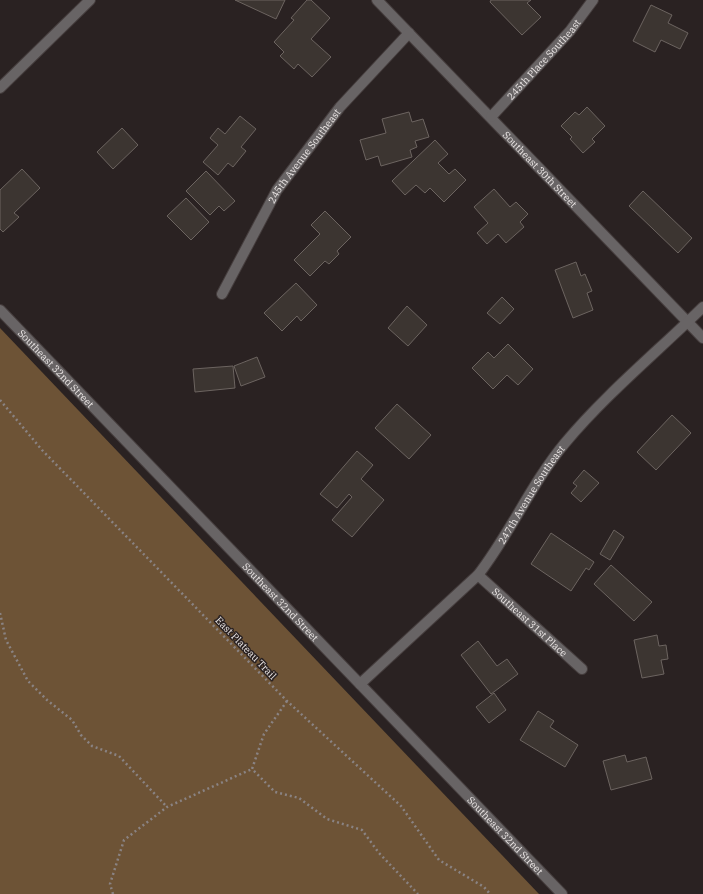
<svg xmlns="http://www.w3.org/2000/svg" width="703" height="894" font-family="'IBM Plex Serif',serif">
	<rect width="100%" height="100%" fill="#2a2222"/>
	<path fill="#6d5336" d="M0,328l539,566h-539z"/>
	<g fill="#3c3531" stroke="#6c6460">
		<path d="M235,0h50l-9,19z"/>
		<path d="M307,0h4l19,18 -19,21 20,18 -19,20 -14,-13 -4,5 -14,-13 4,-4 -10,-10 20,-22 -3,-2z"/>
		<path d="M491,0h40l-4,3 14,14 -19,18 -32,-33z"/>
		<path d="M651,5l21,10 -4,8 20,10 -8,16 -19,-9 -6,12 -22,-11z"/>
		<path d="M587,107l18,19 -13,13 3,3 -12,11 -13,-14 2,-2 -11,-11 14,-14 4,3z"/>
		<path d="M409,112l3,10 11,-3 6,18 -14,4 2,6 -7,3 2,7 -31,9 -3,-10 -12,4 -6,-20 26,-7 -4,-14z"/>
		<path d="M240,116l16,13 -15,18 5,4 -13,16 -5,-4 -10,12 -15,-13 15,-17 -8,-7 8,-10 7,6z"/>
		<path d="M122,128l16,17 -25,24 -16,-17z"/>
		<path d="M435,140l13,14 -10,9 11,11 6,-5 11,11 -22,22 -14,-14 -5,5 -9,-8 -11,10 -13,-14z"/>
		<path d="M22,169l18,19 -26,25 5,4 -16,15 -3,-3v-39z"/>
		<path d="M206,171l29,30 -11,10 -5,-5 -9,9 -24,-24z"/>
		<path d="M494,189l16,18 6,-5 12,12 -8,8 4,5 -18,16 -8,-9 -11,10 -10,-11 11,-10 -14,-16z"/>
		<path d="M643,191l49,47 -14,15 -49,-47z"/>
		<path d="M186,198l23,24 -18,18 -24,-24z"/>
		<path d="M325,211l26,26 -14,14 2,3 -10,10 -4,-3 -15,15 -16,-16 26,-26 -9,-9z"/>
		<path d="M576,262l5,14 4,-2 7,17 -5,2 6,17 -20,8 -18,-48z"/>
		<path d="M296,283l21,22 -16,16 -4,-5 -15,15 -18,-18z"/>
		<path d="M502,297l12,12 -14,15 -13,-11z"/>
		<path d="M407,306l20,19 -19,21 -20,-18z"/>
		<path d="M508,344l25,25 -15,16 -11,-10 -14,14 -21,-21 16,-16 6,6z"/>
		<path d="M257,357l8,20 -24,9 -7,-20z"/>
		<path d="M233,366l2,22 -40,4 -2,-23z"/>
		<path d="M397,404l34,31 -22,24 -34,-31z"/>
		<path d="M672,415l19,18 -35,37 -19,-18z"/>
		<path d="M357,451l16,14 -12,14 23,21 -32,37 -20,-17 20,-23 -3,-3 -12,14 -17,-14z"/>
		<path d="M584,470l15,13 -18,19 -10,-9 6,-7 -4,-3z"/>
		<path d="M614,530l10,7 -14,23 -10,-6z"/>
		<path d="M551,533l43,29 -5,8 -3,-2 -15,23 -40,-27z"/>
		<path d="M611,565l41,37 -18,19 -40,-37z"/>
		<path d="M657,635l2,11 7,-1 2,14 -7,1 3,14 -22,4 -8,-38z"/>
		<path d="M478,641l19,25 10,-7 11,15 -27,20 -30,-39z"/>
		<path d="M494,693l12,17 -17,13 -13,-16z"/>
		<path d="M538,711l16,10 -4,6 28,18 -13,22 -45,-27z"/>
		<path d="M625,755l2,7 19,-5 6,22 -41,11 -8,-29z"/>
	</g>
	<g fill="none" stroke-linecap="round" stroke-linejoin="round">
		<defs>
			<g id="minor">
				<path id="s1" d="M377,0l326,338"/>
				<path d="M0,88l90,-88"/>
				<path id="s2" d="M491,117l79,-86 23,-31"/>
				<path id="s3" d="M222,294l55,-104 63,-83 69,-74"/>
				<path id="s4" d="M0,310l562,584"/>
				<path id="s5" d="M478,575l104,94"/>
				<path id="s6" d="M360,684l118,-109c32,-41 53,-91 87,-132 41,-49 92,-91 138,-136"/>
			</g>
		</defs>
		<use href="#minor" stroke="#453d3d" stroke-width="12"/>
		<g stroke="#8a8383" stroke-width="2.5" stroke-dasharray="2 3" stroke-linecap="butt">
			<path d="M0,400l42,50 245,251 114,105 38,54 45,27 6,7"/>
			<path d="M0,613l6,27 22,41 19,19 25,20 9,15 11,11 27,10 48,51"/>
			<path d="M287,701l-23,33 -12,35 23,23 24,6 28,21 35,11 17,23 39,41"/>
			<path d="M113,894l-3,-10 14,-44 43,-33 85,-38"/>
		</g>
		<use href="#minor" stroke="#686465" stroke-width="10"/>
	</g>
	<g text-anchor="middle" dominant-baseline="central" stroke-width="3" stroke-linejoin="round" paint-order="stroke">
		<g font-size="10" fill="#ebe6e5" stroke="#2a2222">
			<text stroke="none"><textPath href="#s2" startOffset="78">245th Place Southeast</textPath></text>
			<text stroke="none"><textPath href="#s3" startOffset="161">245th Avenue Southeast</textPath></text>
			<text stroke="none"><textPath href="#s1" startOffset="235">Southeast 30th Street</textPath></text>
			<text stroke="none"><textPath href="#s4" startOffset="81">Southeast 32nd Street</textPath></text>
			<text stroke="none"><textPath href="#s6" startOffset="257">247th Avenue Southeast</textPath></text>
			<text stroke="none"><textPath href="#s4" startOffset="405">Southeast 32nd Street</textPath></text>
			<text stroke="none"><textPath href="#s5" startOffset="70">Southeast 31st Place</textPath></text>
			<text transform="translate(246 648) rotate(46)">East Plateau Trail</text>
			<text stroke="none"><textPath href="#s4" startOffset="729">Southeast 32nd Street</textPath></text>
		</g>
	</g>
</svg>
